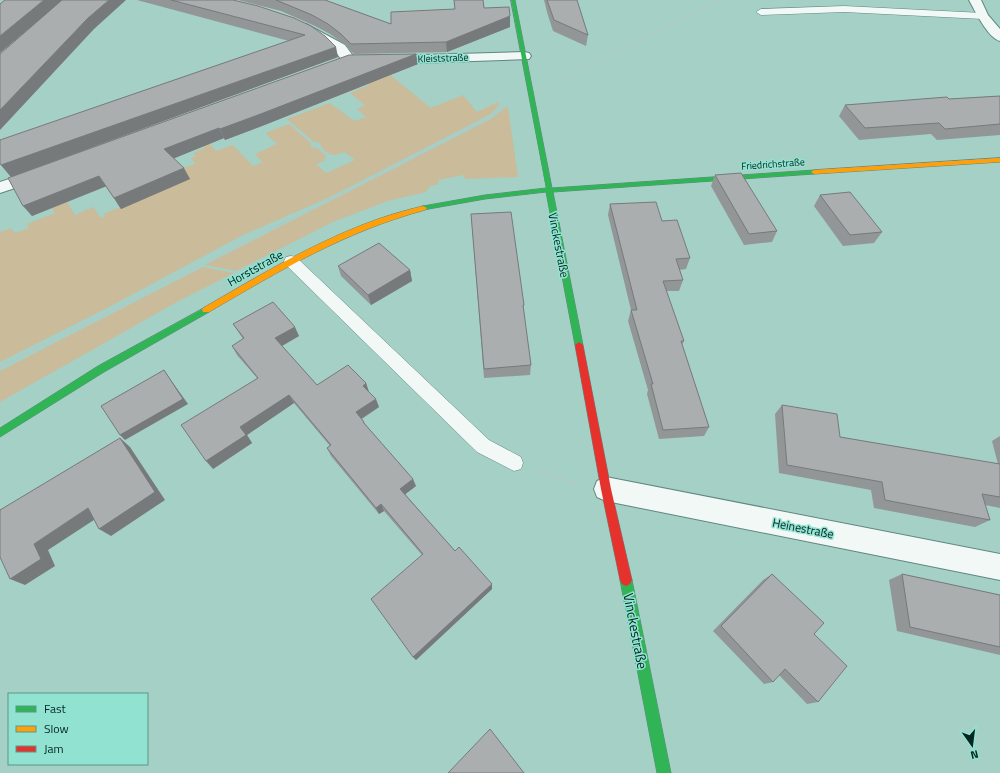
<svg xmlns="http://www.w3.org/2000/svg" width="1000" height="773" font-family="'Titillium Web',sans-serif">
	<rect width="100%" height="100%" fill="#a4d0c6"/>
	<g fill="#cabb9b">
		<path d="M389,74l42,34 32,-13 14,17 21,-10 1,3 -8,9 -29,15 -132,68 -87,38 -134,72 -109,55v-130l11,-4 4,5 14,-5 -2,-4 28,-11 -3,-5 15,-6 8,13 18,-8 8,11 4,-2 -2,-2 17,-7 -12,-16 69,-30 6,7 12,-4 -4,-6 5,-2 -3,-3 12,-5 -5,-5 6,-3 10,11 17,-6 20,21 9,-4 -7,-8 22,-10 -12,-11 24,-9 22,19v4l6,1 9,8 -2,5 -8,3 10,9 29,-13 -11,-8c-11,5 -14,4 -23,-5l-1,-4 -6,-1 -27,-23 43,-16 24,18 12,-4 -9,-8 8,-4 -15,-12 19,-8 -2,-2z"/>
		<path d="M508,107l10,70 -52,2 -3,-4 -25,5 1,4 -9,2 -4,6 -38,9 -55,21 -97,49 -31,-6 286,-146 14,-11z"/>
		<path d="M203,267l31,6 -59,30 -175,99v-31z"/>
	</g>
	<g fill="none" stroke-linecap="round" stroke-linejoin="round">
		<defs>
			<g id="lane">
				<path d="M844,6l139,7 5,3 -5,3 -139,-7 -83,3 -5,-3 5,-3z"/>
				<path d="M291,256l5,1 193,183 32,17 2,6 -2,6 -7,2 -37,-19 -191,-187 -2,-4 2,-4z"/>
			</g>
			<g id="street">
				<path d="M969,0h12l7,15 12,14v12c-12,-3 -25,-30 -31,-41z"/>
				<path d="M306,24l39,21 11,15 -2,3h-10l-9,-12 -33,-20 -2,-3 2,-3z"/>
				<path d="M524,52l5,1 2,3 -2,3 -142,5 -5,-1 -2,-3 2,-3 5,-1z"/>
				<path d="M39,169l6,1 2,4 -2,4 -45,15v-11z"/>
				<path d="M606,477l394,77v26l-394,-79 -9,-4 -3,-8 3,-8z"/>
			</g>
			<g id="fast">
				<path d="M511,0h4l37,188 262,-18 3,2 -3,2 -261,18 30,153 -4,3 -4,-3 -29,-153 -61,7 -62,11 -4,-2 4,-2 62,-11 61,-7z"/>
				<path d="M206,307l4,3 -1,2 -105,60 -104,65v-9l98,-62z"/>
				<path d="M626,574l4,2 2,4 39,193h-14l-37,-193 2,-4z"/>
			</g>
			<g id="slow">
				<path d="M1000,158v4l-186,12 -3,-2 3,-2z"/>
				<path d="M423,206l4,2 -2,2c-81,22 -144,60 -216,102h-6l-1,-2 1,-2c52,-30 103,-61 159,-83 20,-8 40,-14 61,-19z"/>
			</g>
			<path id="jam" d="M579,342l4,3 28,144 21,91 -2,4 -4,2 -4,-2 -2,-4 -19,-91 -26,-144z"/>
		</defs>
		<use href="#lane" stroke="#618680" stroke-width="1"/>
		<use href="#street" stroke="#618680" stroke-width="2"/>
		<use href="#fast" stroke="#618680" stroke-width="1"/>
		<use href="#slow" stroke="#618680" stroke-width="1"/>
		<use href="#jam" stroke="#618680" stroke-width="1"/>
		<g stroke="#b8c6c3" stroke-width="1.5" stroke-dasharray="2 2" stroke-linecap="butt">
			<path d="M555,88l11,-9 153,-79"/>
			<path d="M472,127l18,-9 17,-16"/>
		</g>
		<path stroke="#b8c6c3" stroke-width="2" stroke-dasharray="2.5 2.5" stroke-linecap="butt" d="M150,291l323,-165"/>
		<g stroke="#b8c6c3" stroke-width="2.5" stroke-dasharray="3 3" stroke-linecap="butt">
			<path d="M0,367l152,-77"/>
			<path d="M538,472l37,11"/>
		</g>
		<use href="#lane" fill="#f1f8f6" fill-rule="evenodd"/>
		<use href="#street" fill="#f1f8f6" fill-rule="evenodd"/>
		<use href="#fast" fill="#30b455" fill-rule="evenodd"/>
		<use href="#slow" fill="#ff9f0a" fill-rule="evenodd"/>
		<use href="#jam" fill="#e5322d" fill-rule="evenodd"/>
	</g>
	<g fill="#929696">
		<path d="M137,0h96l61,18 44,39 -327,120 -10,-12 288,-124z"/>
		<path d="M238,0h87l66,24 64,-15 -1,-9h29l1,8 26,8v11l-63,25 -93,2 -10,-10 -14,-10 -15,-8 -34,-15z"/>
		<path d="M544,0h33l11,35 -2,11 -33,-15 -6,-19z"/>
		<path d="M416,54l2,10 -156,62 -37,14 -1,-2 -50,20 16,21 -69,30 -15,-23 -74,30 -24,-38z"/>
		<path d="M1000,96v39l-63,5 -6,-6 -72,6 -20,-24 6,-11z"/>
		<path d="M715,175l62,56 -5,11 -28,3 -33,-59z"/>
		<path d="M820,195l62,37 -8,11 -31,3 -29,-40z"/>
		<path d="M610,204l52,17 28,37 -4,11 -7,1 4,10 -4,11h-13l18,50 -2,4 27,82 -5,9 -45,3 -12,-45 1,-4 -20,-69 3,-11 -23,-95z"/>
		<path d="M471,214l53,91 -1,7 8,53 -1,10 -46,3z"/>
		<path d="M338,266l72,4 2,11 -41,24 -30,-29z"/>
		<path d="M233,324l66,12 -17,10 35,39 49,-2 3,9 10,15 -17,12 4,6 50,61 -11,8 50,57 37,33v5l-76,71 -3,-3 9,-102 -38,-44 -5,3 -48,-58 -4,-8 3,-2 -36,-43 -47,32 5,8 -39,26 44,-91 -20,-23 -5,-9 11,-7z"/>
		<path d="M782,405l58,32 158,27 -6,-23 8,-5v72l-15,-3 5,15 -15,7 -101,-19 -3,-18 -92,-17 -4,-59z"/>
		<path d="M772,574l42,60 4,68 -11,2 -28,-29 -6,7 -9,2 -51,-53 50,-51z"/>
		<path d="M902,574l98,21v60l-103,-24 -8,-51z"/>
	</g>
	<g fill="#777a7a">
		<path d="M44,0h19l-63,53v-17z"/>
		<path d="M109,0h17l-32,29 -94,101v-20l88,-92z"/>
		<path d="M510,16v11l-63,25 -1,-10z"/>
		<path d="M336,47l2,10 -327,120 -10,-12z"/>
		<path d="M416,54l2,10 -156,62 -37,14 -5,-11z"/>
		<path d="M219,128l5,10 -54,22 -6,-11z"/>
		<path d="M184,168l6,11 -69,30 -7,-11z"/>
		<path d="M99,176l8,10 -75,30 -9,-10z"/>
		<path d="M410,270l2,11 -41,24 -3,-10z"/>
		<path d="M295,327l4,9 -19,11 -5,-9z"/>
		<path d="M164,370l4,6 20,28 -63,36 -5,-5z"/>
		<path d="M366,383l3,9 -6,-6z"/>
		<path d="M289,395l5,8 -47,32 5,8 -39,26 -7,-8 34,-34z"/>
		<path d="M376,399l3,8 -20,13 -3,-8z"/>
		<path d="M120,438l10,9 35,53 -54,36 -12,-7z"/>
		<path d="M413,479l3,7 -13,10 -3,-7z"/>
		<path d="M381,504l3,7 -5,3 -3,-6z"/>
		<path d="M88,508l12,8 -52,34 7,16 -30,19 -15,-6 24,-35z"/>
		<path d="M492,584v5l-76,71 -3,-3z"/>
	</g>
	<g fill="#aaaeaf" stroke="#777a7a">
		<path d="M5,0h39l-44,36v-32z"/>
		<path d="M62,0h47l-21,18 -88,92v-56z"/>
		<path d="M171,0h62l25,6 36,12 17,8 14,10 11,11 -335,118 -1,-2v-23l305,-105z"/>
		<path d="M276,0h49l66,24v-12l64,-3 -1,-9h29l1,8 25,-1 1,9 -64,26 -95,2 -10,-10 -13,-10 -16,-9z"/>
		<path d="M547,0h30l11,35 -34,-15z"/>
		<path d="M416,54l-158,61 -38,14 -1,-1 -55,21 20,19 -70,30 -15,-22 -76,30 -15,-28 341,-123z"/>
		<path d="M1000,96v28l-55,5 -6,-6 -74,5 -20,-23 102,-8 2,2z"/>
		<path d="M741,173l36,58 -28,3 -34,-59z"/>
		<path d="M850,192l32,40 -32,3 -30,-40z"/>
		<path d="M656,202l6,19 15,-1 13,38 -14,1 7,21 -20,1 21,60h-3l28,86 -46,3 -12,-46h2l-22,-74h6l-27,-106z"/>
		<path d="M511,212l13,93h-1l8,60 -47,4 -13,-155z"/>
		<path d="M379,243l31,27 -42,25 -30,-29z"/>
		<path d="M273,302l22,25 -20,11 42,47 31,-20 18,18 -3,3 13,13 -20,13 8,10h-1l50,57 -13,10 55,62 4,-4 33,37 -79,73 -42,-58 52,-45 -42,-50 -5,4 -49,-60 4,-3 -42,-50 -49,32 6,8 -40,26 -25,-36 77,-47 -26,-32 12,-8 -11,-14z"/>
		<path d="M164,370l19,29 -63,36 -19,-29z"/>
		<path d="M782,405l55,9 3,23 160,27v33l-18,-3 8,26 -105,-20 -3,-18 -95,-17z"/>
		<path d="M120,438l35,54 -56,37 -11,-21 -54,36 7,15 -31,20 -10,-22v-47z"/>
		<path d="M772,574l52,49 -10,11 33,32 -29,36 -33,-33 -12,13 -52,-56z"/>
		<path d="M902,574l98,21v52l-90,-20z"/>
		<path d="M490,729l34,44h-76z"/>
	</g>
	<g text-anchor="middle" dominant-baseline="central" stroke-width="3" stroke-linejoin="round" paint-order="stroke">
		<g font-size="10" fill="#032620" stroke="#92e2d1">
			<text transform="translate(443 58) rotate(-2)">Kleiststraße</text>
			<text transform="translate(773 164) rotate(-4)">Friedrichstraße</text>
		</g>
		<g font-size="12" fill="#032620" stroke="#92e2d1">
			<text transform="translate(559 245) rotate(79)">Vinckestraße</text>
			<text transform="translate(255 268) rotate(-29)">Horststraße</text>
			<text transform="translate(803 528) rotate(11)">Heinestraße</text>
		</g>
		<g font-size="14" fill="#032620" stroke="#92e2d1">
			<text transform="translate(636 631) rotate(79)">Vinckestraße</text>
		</g>
	</g>
	<rect x="8" y="693" width="140" height="72" fill="#92e2d1" stroke="#59978a"/>
	<rect x="16" y="706" width="20" height="6" fill="#30b455" stroke="#59978a"/>
	<text x="44" y="713" font-size="12" fill="#032620">Fast</text>
	<rect x="16" y="726" width="20" height="6" fill="#ff9f0a" stroke="#59978a"/>
	<text x="44" y="733" font-size="12" fill="#032620">Slow</text>
	<rect x="16" y="746" width="20" height="6" fill="#e5322d" stroke="#59978a"/>
	<text x="44" y="753" font-size="12" fill="#032620">Jam</text>
	<g transform="translate(972 745) rotate(166)" stroke="#92e2d1" stroke-width="3" paint-order="stroke">
	<path d="M0-3L7 15L0 10L-7 15Z" fill="#032620"/>
	<text y="-6" font-size="11" font-weight="bold" text-anchor="middle" fill="#032620">N</text>
	</g>
</svg>
